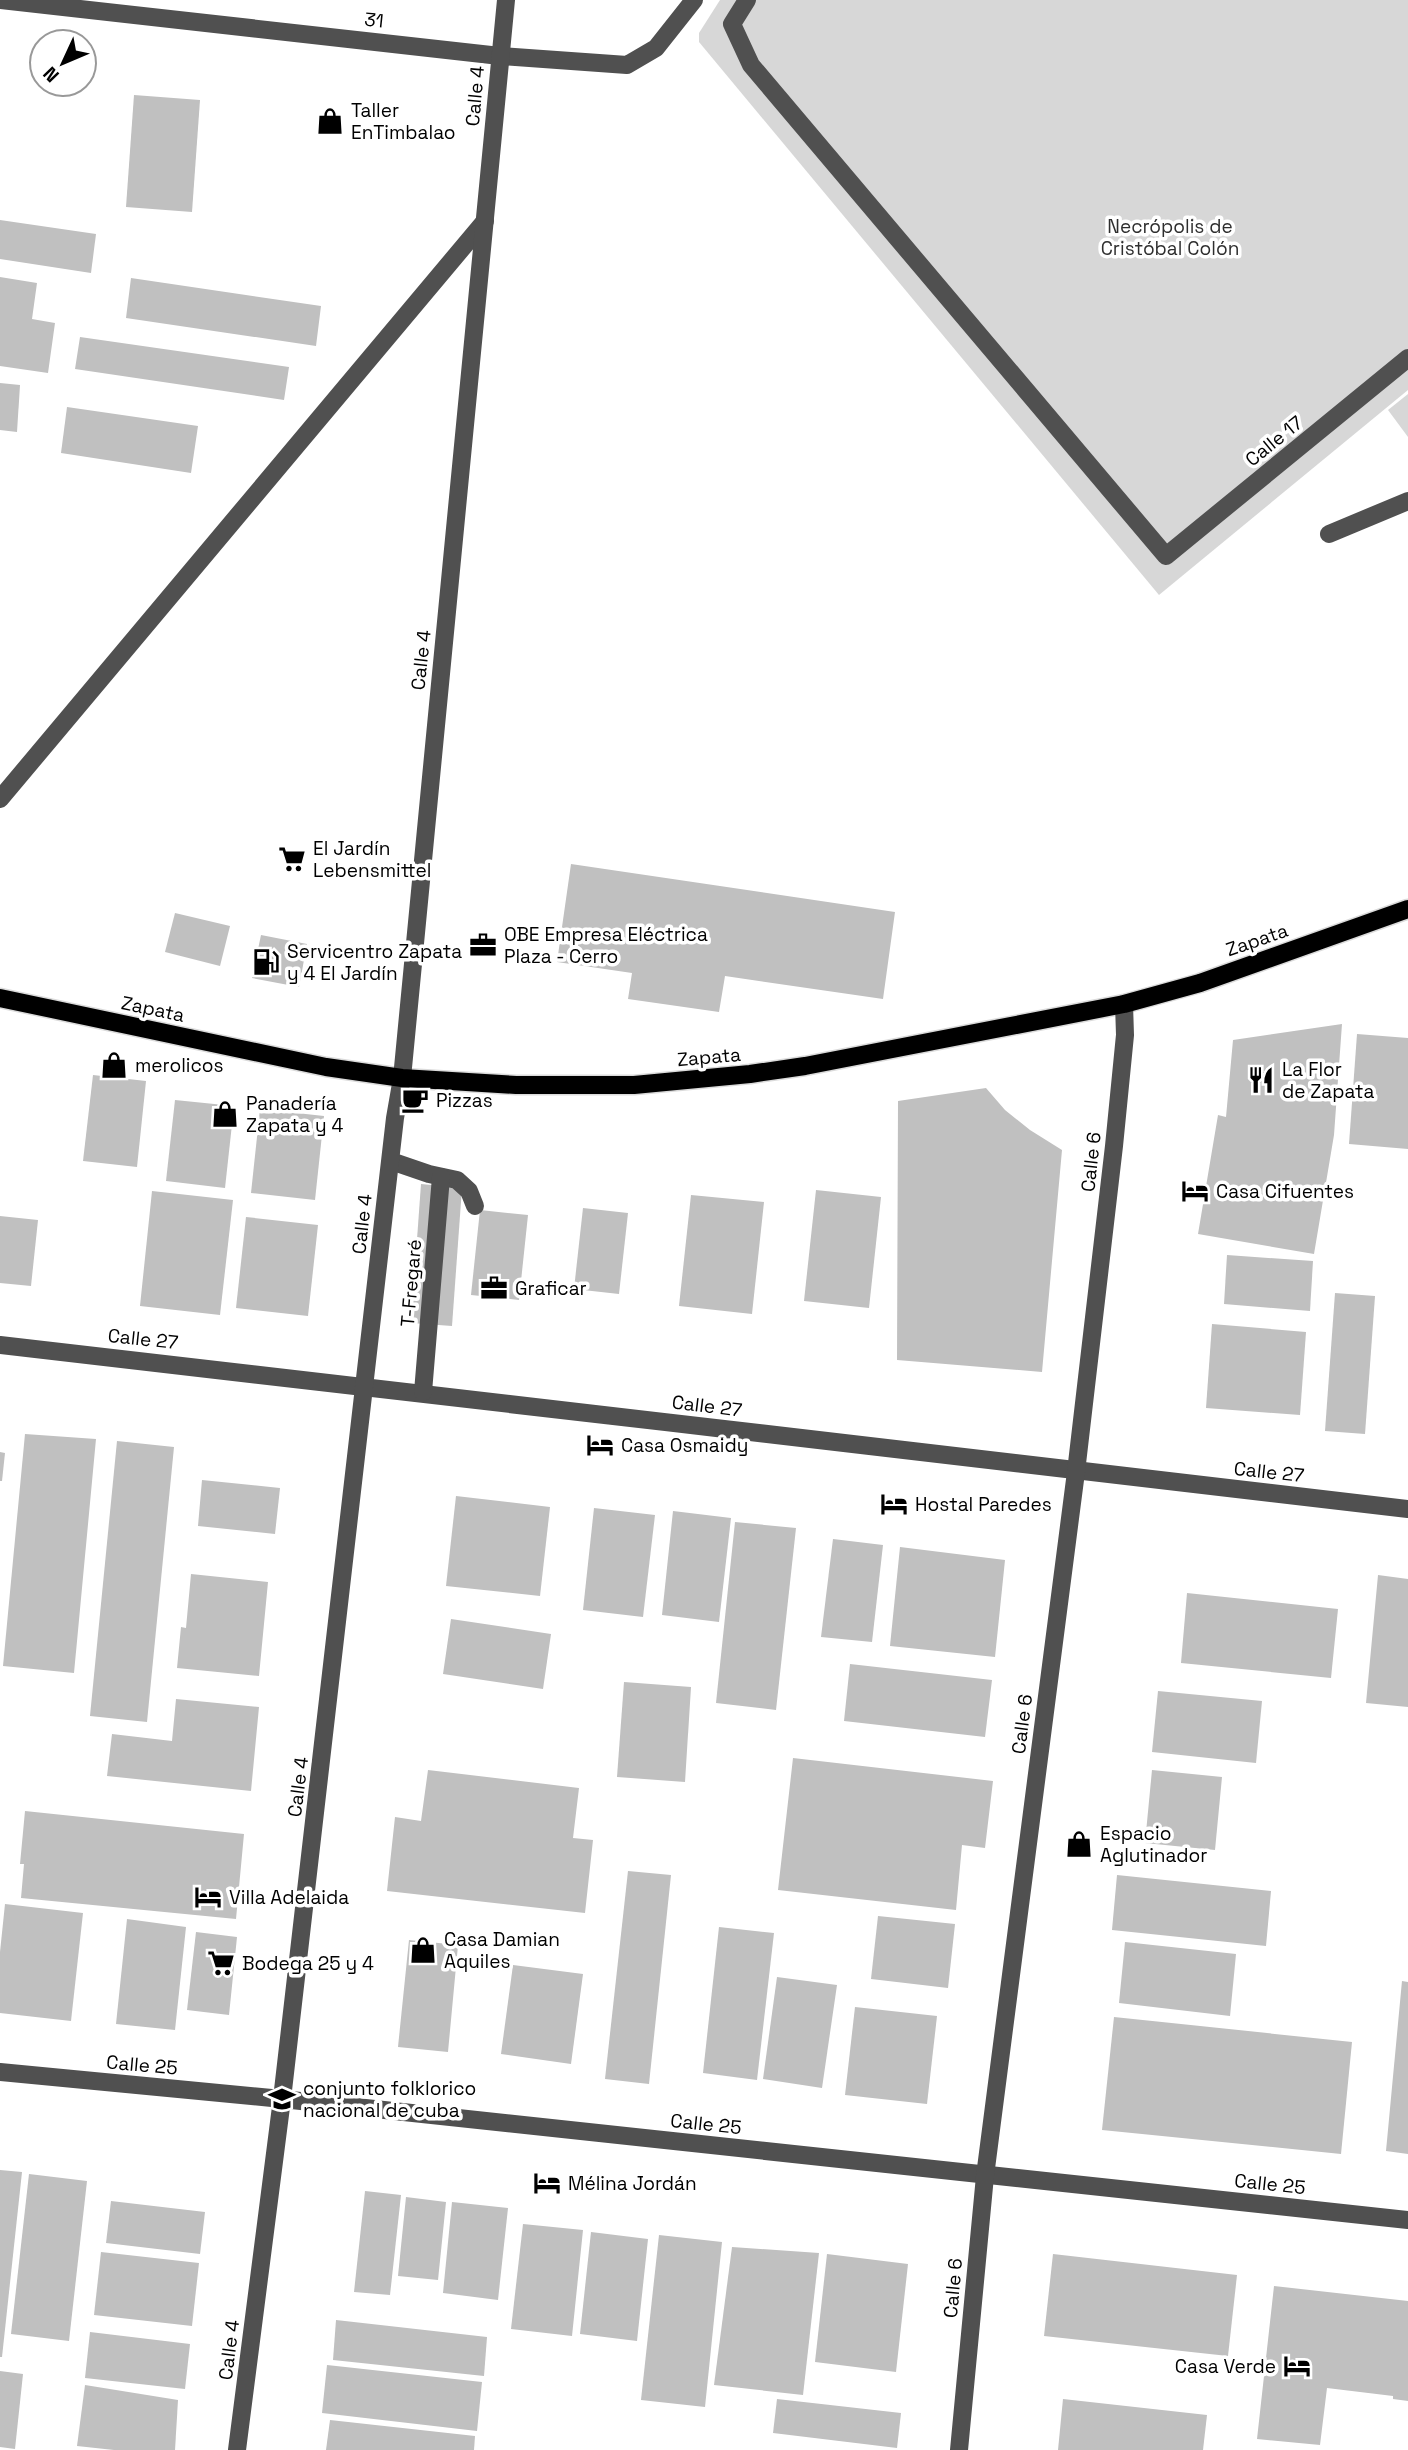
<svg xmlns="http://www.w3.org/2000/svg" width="1408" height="2450" font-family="'Space Grotesk',sans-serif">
	<rect width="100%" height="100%" fill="#fff"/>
	<g fill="#d7d7d7">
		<path d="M720,0h688v390l-249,205 -460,-553v-9z"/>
		<path d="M1408,394v43l-20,-27z"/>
	</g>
	<g fill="#c0c0c0">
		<path d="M134,95l66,5 -8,112 -66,-5z"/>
		<path d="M0,220l96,14 -5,39 -91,-14z"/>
		<path d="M0,277l37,6 -5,36 23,4 -7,50 -48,-7z"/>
		<path d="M131,278l190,28 -5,40 -190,-28z"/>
		<path d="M80,337l209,30 -5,33 -209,-31z"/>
		<path d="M0,383l20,2 -3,47 -17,-2z"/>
		<path d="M67,407l131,19 -7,47 -130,-20z"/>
		<path d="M571,864l324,48 -12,87 -158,-23 -6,36 -91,-13 4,-26 -75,-11z"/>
		<path d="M175,913l55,13 -10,40 -55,-14z"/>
		<path d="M261,935l46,9 -8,43 -47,-9z"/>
		<path d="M1342,1024l-8,111 -20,119 -116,-20 20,-119 8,2 7,-77z"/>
		<path d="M1357,1034l51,4v111l-59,-5z"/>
		<path d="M93,1075l53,6 -9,86 -54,-6z"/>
		<path d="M986,1088l19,22 25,20 32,20 -20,222 -145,-12 1,-259z"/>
		<path d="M175,1100l59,6 -9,82 -59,-7z"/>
		<path d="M260,1109l64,7 -9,84 -64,-7z"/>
		<path d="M421,1184l41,4 -10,138 -41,-3z"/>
		<path d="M816,1190l65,7 -12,111 -65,-7z"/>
		<path d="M152,1191l81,9 -13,115 -80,-9z"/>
		<path d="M691,1195l73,7 -12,112 -73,-8z"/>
		<path d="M583,1208l45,5 -9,81 -45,-5z"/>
		<path d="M480,1210l48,5 -9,85 -48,-5z"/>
		<path d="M0,1216l38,4 -7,66 -31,-3z"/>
		<path d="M246,1217l72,8 -10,91 -72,-8z"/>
		<path d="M1227,1255l86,6 -3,50 -86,-7z"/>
		<path d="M1335,1293l40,3 -10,138 -40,-3z"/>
		<path d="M1212,1324l94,8 -6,83 -94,-7z"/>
		<path d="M25,1434l71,5 -22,234 -71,-7z"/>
		<path d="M117,1441l57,6 -27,275 -57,-6z"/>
		<path d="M0,1452l5,1 -3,28h-2z"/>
		<path d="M202,1480l78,8 -5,46 -77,-8z"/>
		<path d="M456,1496l94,11 -10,89 -94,-10z"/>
		<path d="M594,1508l61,7 -12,102 -60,-7z"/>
		<path d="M673,1511l58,7 -12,104 -57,-7z"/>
		<path d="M735,1522l61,6 -20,182 -60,-7z"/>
		<path d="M833,1539l50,6 -11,97 -51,-5z"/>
		<path d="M900,1547l105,13 -10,97 -105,-11z"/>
		<path d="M191,1574l77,8 -9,94 -82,-8 4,-41 5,1z"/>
		<path d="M1378,1575l30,4v128l-42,-4z"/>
		<path d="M1187,1593l151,16 -7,69 -150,-15z"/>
		<path d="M451,1619l100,15 -8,55 -100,-15z"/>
		<path d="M850,1664l142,16 -7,57 -141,-16z"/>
		<path d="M624,1682l67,5 -6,95 -68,-5z"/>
		<path d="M1158,1691l104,10 -6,62 -104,-11z"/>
		<path d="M176,1699l83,8 -8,84 -144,-15 5,-42 60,7z"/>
		<path d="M793,1758l200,23 -8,67 -23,-3 -6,65 -178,-20z"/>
		<path d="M428,1770l151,18 -6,50 20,2 -8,73 -198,-22 8,-74 26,4z"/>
		<path d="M1152,1770l70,7 -7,73 -70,-7z"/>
		<path d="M25,1811l219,23 -8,85 -215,-21 3,-34h-4z"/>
		<path d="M628,1871l43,4 -22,209 -44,-5z"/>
		<path d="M1117,1875l154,16 -5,55 -154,-16z"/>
		<path d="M5,1904l78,9 -12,108 -71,-8v-61z"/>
		<path d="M878,1916l77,8 -7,64 -77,-9z"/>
		<path d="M127,1919l59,8 -11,103 -59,-6z"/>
		<path d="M719,1927l55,6 -17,147 -54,-7z"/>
		<path d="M196,1932l41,5 -8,78 -42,-5z"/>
		<path d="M409,1940l49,5 -10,107 -50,-5z"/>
		<path d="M1125,1942l111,12 -6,62 -111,-13z"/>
		<path d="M513,1965l70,9 -12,90 -70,-10z"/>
		<path d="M777,1977l60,8 -15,103 -59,-9z"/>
		<path d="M1402,1981l6,1v172l-22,-3z"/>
		<path d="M855,2007l82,9 -10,88 -82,-9z"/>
		<path d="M1114,2017l238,25 -11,112 -239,-24z"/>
		<path d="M0,2170l22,2 -20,185h-2z"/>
		<path d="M29,2174l58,7 -18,160 -58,-7z"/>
		<path d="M365,2191l36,4 -11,100 -36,-3z"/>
		<path d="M406,2197l40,5 -8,78 -40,-4z"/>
		<path d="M111,2201l94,11 -5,42 -94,-11z"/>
		<path d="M452,2202l56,6 -10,92 -55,-7z"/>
		<path d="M523,2224l60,6 -11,106 -61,-7z"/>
		<path d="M591,2232l57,7 -11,102 -57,-7z"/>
		<path d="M659,2235l63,7 -17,165 -64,-7z"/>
		<path d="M732,2247l87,6 -16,142 -89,-10z"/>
		<path d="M101,2252l98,11 -7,63 -98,-11z"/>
		<path d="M827,2254l81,10 -12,108 -81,-10z"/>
		<path d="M1053,2254l184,21 -9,81 -184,-20z"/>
		<path d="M1274,2286l134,15v100l-15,-2v-3l-66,-8 -7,57 -63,-6z"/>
		<path d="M336,2320l151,17 -3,39 -151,-16z"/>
		<path d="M90,2332l100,12 -5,45 -100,-11z"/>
		<path d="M327,2365l155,17 -5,49 -155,-18z"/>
		<path d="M0,2371l23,3 -8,75 -15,-2z"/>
		<path d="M85,2385l93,15 -3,50h-61l-37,-4z"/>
		<path d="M777,2399l124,14 -4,35 -124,-15z"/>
		<path d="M1063,2399l144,16 -4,35h-145z"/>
		<path d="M330,2420l145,16 -1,14h-148z"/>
	</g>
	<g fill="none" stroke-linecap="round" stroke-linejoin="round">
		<defs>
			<path id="major" d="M0,998l326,69 76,11 114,7h118l116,-11 55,-8 319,-62 76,-21 208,-74"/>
		</defs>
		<use href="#major" stroke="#dbdbdb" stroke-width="21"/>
		<g stroke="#505050" stroke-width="18">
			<path d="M0,0l500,56 127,9 29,-17 38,-48"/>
			<path d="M747,0l-15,24 19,41 415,491 242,-198"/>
			<path d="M1329,534l79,-33"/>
			<path d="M0,799l485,-578"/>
			<path d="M391,1161l38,13 28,6 12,11 6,15"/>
			<path d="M0,1345c470,52 938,111 1408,164"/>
			<path d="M423,1392l18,-215"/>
			<path d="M0,2072l282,27 1126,121"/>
			<path d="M237,2450l45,-351 113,-981 7,-40 104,-1078"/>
			<path d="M959,2450l26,-274 91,-704 38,-326 11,-111 -1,-31"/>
		</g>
		<use href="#major" stroke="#000" stroke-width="18"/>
	</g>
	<defs>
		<symbol id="shop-bare" viewBox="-9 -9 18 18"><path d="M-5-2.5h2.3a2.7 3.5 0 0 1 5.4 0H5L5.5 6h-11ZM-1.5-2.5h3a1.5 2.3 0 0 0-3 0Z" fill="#000" stroke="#fff" stroke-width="2.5" paint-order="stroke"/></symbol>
		<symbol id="supermarket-bare" viewBox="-9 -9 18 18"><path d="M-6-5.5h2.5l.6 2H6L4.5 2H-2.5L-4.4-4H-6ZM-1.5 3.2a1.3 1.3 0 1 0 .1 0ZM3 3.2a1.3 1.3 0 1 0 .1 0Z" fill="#000" stroke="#fff" stroke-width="2.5" paint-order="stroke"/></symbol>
		<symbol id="office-bare" viewBox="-9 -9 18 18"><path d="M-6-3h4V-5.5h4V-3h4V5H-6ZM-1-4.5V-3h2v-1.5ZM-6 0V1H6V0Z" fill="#000" stroke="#fff" stroke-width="2.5" paint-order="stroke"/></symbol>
		<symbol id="fuel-bare" viewBox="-9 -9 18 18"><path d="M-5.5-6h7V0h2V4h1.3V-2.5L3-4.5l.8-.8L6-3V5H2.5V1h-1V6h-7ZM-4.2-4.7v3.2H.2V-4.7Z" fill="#000" stroke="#fff" stroke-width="2.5" paint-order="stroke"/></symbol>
		<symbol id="restaurant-bare" viewBox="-9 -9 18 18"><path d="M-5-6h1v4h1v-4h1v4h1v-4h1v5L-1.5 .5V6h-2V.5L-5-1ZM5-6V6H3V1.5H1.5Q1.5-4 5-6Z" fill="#000" stroke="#fff" stroke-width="2.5" paint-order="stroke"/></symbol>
		<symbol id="cafe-bare" viewBox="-9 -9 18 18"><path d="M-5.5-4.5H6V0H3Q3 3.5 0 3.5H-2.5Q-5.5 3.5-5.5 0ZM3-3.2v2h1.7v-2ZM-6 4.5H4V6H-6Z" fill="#000" stroke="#fff" stroke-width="2.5" paint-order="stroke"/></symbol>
		<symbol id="hotel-bare" viewBox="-9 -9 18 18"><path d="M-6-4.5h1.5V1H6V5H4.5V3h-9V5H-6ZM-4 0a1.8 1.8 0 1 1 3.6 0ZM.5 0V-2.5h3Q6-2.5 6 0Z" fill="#000" stroke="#fff" stroke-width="2.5" paint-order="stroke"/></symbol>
		<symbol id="school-bare" viewBox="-9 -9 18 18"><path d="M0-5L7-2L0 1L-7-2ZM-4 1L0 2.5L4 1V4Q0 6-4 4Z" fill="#000" stroke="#fff" stroke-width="2.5" paint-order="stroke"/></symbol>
	</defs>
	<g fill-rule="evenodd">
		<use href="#shop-bare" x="311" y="102" width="38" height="38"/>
		<use href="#supermarket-bare" x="273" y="840" width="38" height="38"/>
		<use href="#office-bare" x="464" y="926" width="38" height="38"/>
		<use href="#fuel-bare" x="247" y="943" width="38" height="38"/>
		<use href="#shop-bare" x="95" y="1046" width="38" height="38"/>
		<use href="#restaurant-bare" x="1242" y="1061" width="38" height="38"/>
		<use href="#cafe-bare" x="396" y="1081" width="38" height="38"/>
		<use href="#shop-bare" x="206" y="1095" width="38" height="38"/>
		<use href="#hotel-bare" x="1176" y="1172" width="38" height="38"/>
		<use href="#office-bare" x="475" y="1269" width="38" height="38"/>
		<use href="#hotel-bare" x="581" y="1426" width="38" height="38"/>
		<use href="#hotel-bare" x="875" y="1485" width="38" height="38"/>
		<use href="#shop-bare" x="1060" y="1825" width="38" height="38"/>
		<use href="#hotel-bare" x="189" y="1878" width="38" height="38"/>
		<use href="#shop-bare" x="404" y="1931" width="38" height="38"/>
		<use href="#supermarket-bare" x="202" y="1944" width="38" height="38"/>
		<use href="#school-bare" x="263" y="2080" width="38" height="38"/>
		<use href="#hotel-bare" x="528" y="2164" width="38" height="38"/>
		<use href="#hotel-bare" x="1278" y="2347" width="38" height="38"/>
	</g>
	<g text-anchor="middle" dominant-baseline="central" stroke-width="7" stroke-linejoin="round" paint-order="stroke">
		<g font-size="19" fill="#000" stroke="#fff">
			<text transform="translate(374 20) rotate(6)">31</text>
			<text transform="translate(475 96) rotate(-85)">Calle 4</text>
			<text transform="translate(1274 441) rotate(-39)">Calle 17</text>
			<text transform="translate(421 660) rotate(-84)">Calle 4</text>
			<text transform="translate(1257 940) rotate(-19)">Zapata</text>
			<text transform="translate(153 1009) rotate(12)">Zapata</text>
			<text transform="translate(709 1057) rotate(-5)">Zapata</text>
			<text transform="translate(1091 1162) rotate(-84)">Calle 6</text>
			<text transform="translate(362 1224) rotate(-84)">Calle 4</text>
			<text transform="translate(411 1283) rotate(-85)">T-Fregaré</text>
			<text transform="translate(143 1339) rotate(6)">Calle 27</text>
			<text transform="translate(707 1406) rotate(7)">Calle 27</text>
			<text transform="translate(1269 1472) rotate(6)">Calle 27</text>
			<text transform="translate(1022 1724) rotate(-83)">Calle 6</text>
			<text transform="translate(298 1787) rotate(-83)">Calle 4</text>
			<text transform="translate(142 2065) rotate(5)">Calle 25</text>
			<text transform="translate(706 2124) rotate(6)">Calle 25</text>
			<text transform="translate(1270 2184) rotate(6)">Calle 25</text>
			<text transform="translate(953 2288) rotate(-85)">Calle 6</text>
			<text transform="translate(229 2350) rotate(-83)">Calle 4</text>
		</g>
		<g font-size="19" fill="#000" stroke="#fff" text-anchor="start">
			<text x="351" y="110">Taller<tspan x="351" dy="22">EnTimbalao</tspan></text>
			<text x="313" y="848">El Jardín<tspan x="313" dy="22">Lebensmittel</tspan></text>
			<text x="504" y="934">OBE Empresa Eléctrica<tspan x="504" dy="22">Plaza - Cerro</tspan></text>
			<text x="287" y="951">Servicentro Zapata<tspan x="287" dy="22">y 4 El Jardín</tspan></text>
			<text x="135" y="1065">merolicos</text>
			<text x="1282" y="1069">La Flor<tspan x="1282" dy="22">de Zapata</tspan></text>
			<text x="436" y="1100">Pizzas</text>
			<text x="246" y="1103">Panadería<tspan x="246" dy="22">Zapata y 4</tspan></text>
			<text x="1216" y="1191">Casa Cifuentes</text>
			<text x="515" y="1288">Graficar</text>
			<text x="621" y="1445">Casa Osmaidy</text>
			<text x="915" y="1504">Hostal Paredes</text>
			<text x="1100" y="1833">Espacio<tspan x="1100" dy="22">Aglutinador</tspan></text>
			<text x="229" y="1897">Villa Adelaida</text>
			<text x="444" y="1939">Casa Damian<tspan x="444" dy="22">Aquiles</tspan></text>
			<text x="242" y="1963">Bodega 25 y 4</text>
			<text x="303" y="2088">conjunto folklorico<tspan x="303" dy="22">nacional de cuba</tspan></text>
			<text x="568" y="2183">Mélina Jordán</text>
			<text x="1276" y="2366" text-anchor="end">Casa Verde</text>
		</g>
		<g font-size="19" fill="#2e2e2e" stroke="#fff">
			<text x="1170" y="226">Necrópolis de<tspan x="1170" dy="22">Cristóbal Colón</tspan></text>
		</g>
	</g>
	<g transform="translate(63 63) rotate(226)"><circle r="33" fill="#ffffff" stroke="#999999" stroke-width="2"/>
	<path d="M0-5L12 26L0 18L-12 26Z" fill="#000000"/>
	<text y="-10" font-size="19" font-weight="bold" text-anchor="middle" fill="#000000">N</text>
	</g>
</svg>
